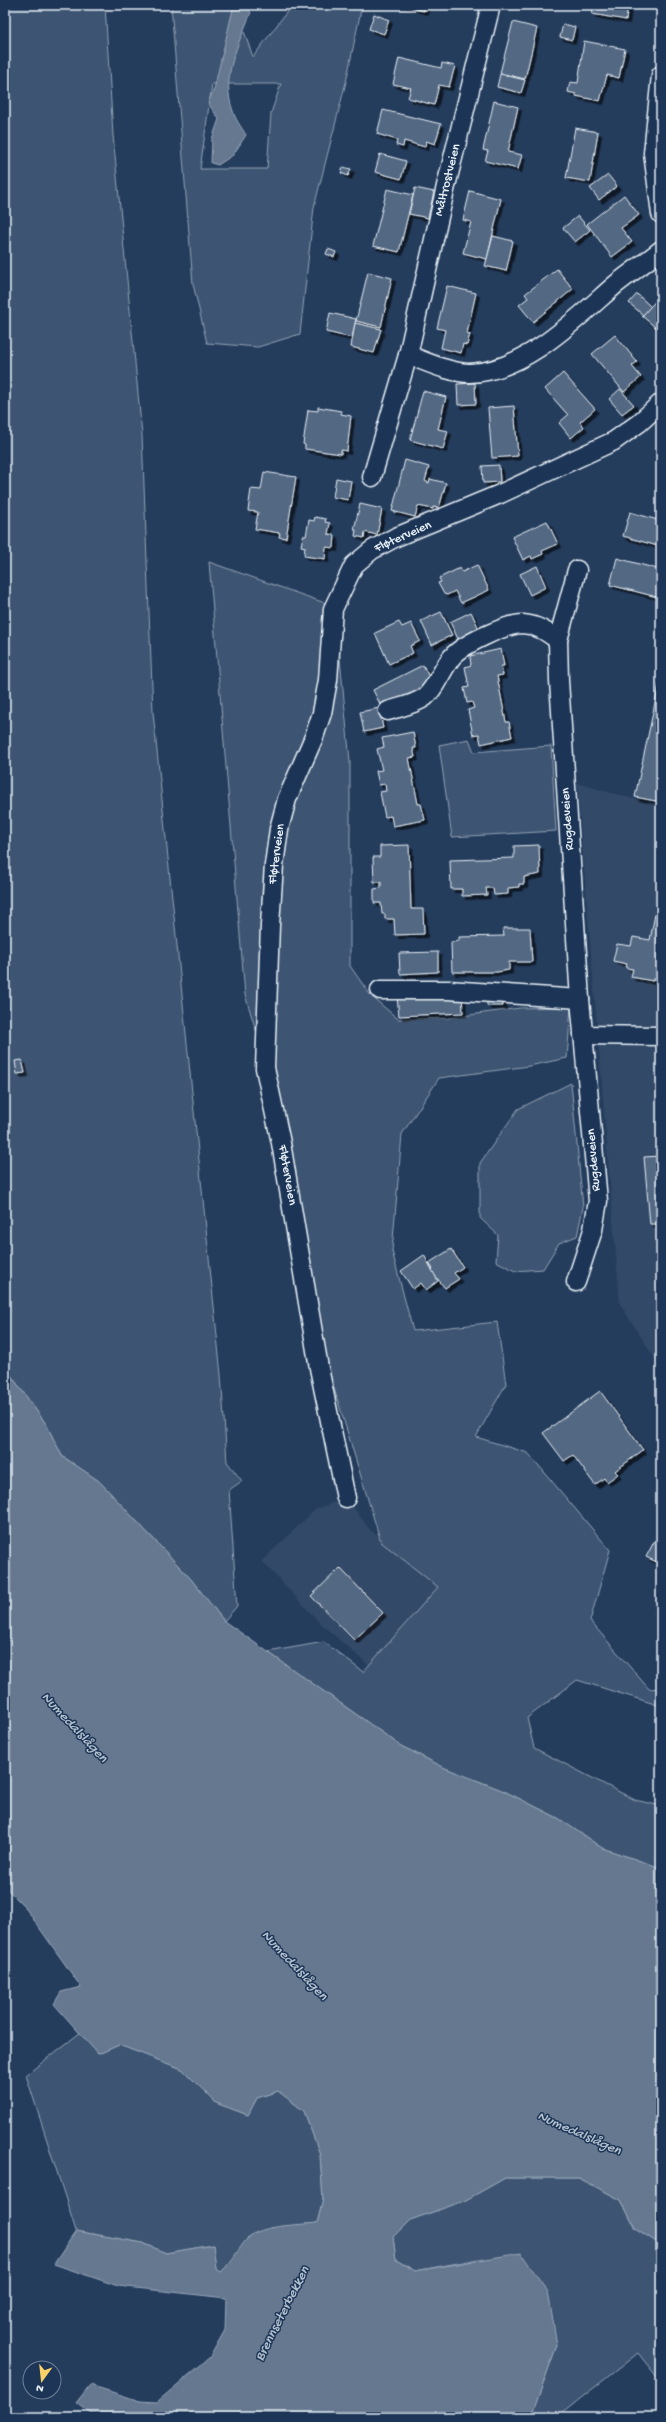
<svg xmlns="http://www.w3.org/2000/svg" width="666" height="2422" font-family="'Gochi Hand',sans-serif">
	<defs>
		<filter id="shadow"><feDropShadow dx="3.5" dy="3.5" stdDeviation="0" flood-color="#0009"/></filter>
	</defs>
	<rect width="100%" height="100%" fill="#253d5d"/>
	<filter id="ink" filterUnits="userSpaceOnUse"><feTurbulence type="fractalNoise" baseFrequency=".025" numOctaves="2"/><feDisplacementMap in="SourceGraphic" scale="8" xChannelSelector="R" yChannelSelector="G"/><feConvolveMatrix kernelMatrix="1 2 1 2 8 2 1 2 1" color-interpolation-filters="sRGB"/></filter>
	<g filter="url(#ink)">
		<g fill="#334a68">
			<path d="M577,783l56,16 28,5v564l-41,-64z"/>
			<path d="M346,1498l25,33 39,26 67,15 -97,103 -60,-52 -58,-62 54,-52z"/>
		</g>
		<g fill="#3e5472" stroke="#93a2b5" fill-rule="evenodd">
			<path d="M5,5h100l8,130 29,300 11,277 68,663 6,87 15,19 -13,9 8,116 -13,15 -34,-43 -91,-97 -37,-25 -16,-32 -41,-57z"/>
			<path d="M171,5h66l-1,4 17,48 39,-52h70l-16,77 -32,125 -14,127 -42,13 -51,-4 -14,-59zM212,84h69l-10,29 -4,56h-67z"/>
			<path d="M209,562l130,46v40l11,114v204l21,30 27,23 50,-1 72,-10 51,-1 -4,51 -38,8 -90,12 -37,56 -10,117 21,80 84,-9 9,62 -30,53 52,16 82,97 -20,71 59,68 12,-1v18l-84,-26 -50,38 7,30 101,52 26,6v62l-59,-20 -44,-30 -54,-27 -59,-23 -44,-22 -133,-94 56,-10 39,30 75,-85 -57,-45 -55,-180 -51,-271 -30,-96z"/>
			<path d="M469,739l5,13 77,-6 5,85 -104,6 -13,-92z"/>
			<path d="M571,1083l12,124 -6,29 -18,7 -16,26 -28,2 -19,-10 2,-26 -18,-17v-55l38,-54z"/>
			<path d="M81,2032l17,22 21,-9 63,24 34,34 32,12 9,-17 21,-7 26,20 16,43 3,46 -6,23 -46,5 -23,9 -14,23 -13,12 -5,-2 -3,-25 -47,8 -23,-10 -67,-12 -50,-156z"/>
			<path d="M505,2178h74l42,22 14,28 26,17v137l-23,-29 -81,64h-26l26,-72 -73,-87 -69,13 -19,-11 -3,-23 17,-17 54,-19z"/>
		</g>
		<g fill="#657890" stroke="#99a8ba">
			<path d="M234,5l11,2 6,5c-12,32 -31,64 -18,99 2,8 9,17 13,24l-13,20 -15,10 -7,-2 1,-24 7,-20 -11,-16 6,-14z"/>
			<path d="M5,1367l41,57 16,32 37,25 91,97 34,43 177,125 44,22 59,23 54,27 44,30 59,20v377l-26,-17 -14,-28 -42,-22h-74l-41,23 -54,19 -17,17 3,23 19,11 106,-18 27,39 9,53 -26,72h-436l-19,-14 14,-18 50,16 17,1 53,-45 15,-27 1,-32 -108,-12 -64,-22 22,-33 67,12 23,10 47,-8 3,24 5,3c13,-12 16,-22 27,-34 12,-13 51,-13 69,-15l6,-23 -3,-46 -16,-43 -26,-20 -21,7 -9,17 -32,-12 -34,-34 -63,-24 -21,9 -44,-50 7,-12 20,-5 -57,-81 -19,-19z"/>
		</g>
		<g fill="#536782" stroke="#e8f1f8" filter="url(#shadow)">
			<path d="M403,5h23l-2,6z"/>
			<path d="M594,5h34l-2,15 -34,-6z"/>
			<path d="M374,14l15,6 -5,14 -15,-5z"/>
			<path d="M513,22l24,6 -12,51 -25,-6z"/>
			<path d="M563,24l12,3 -3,13 -12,-3z"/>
			<path d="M584,41l41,8 -6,29 -12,-3 -7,26 -24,-5v-2l-8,-2 2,-10 8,1z"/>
			<path d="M399,58l42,10 1,-5 13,3 -6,21 -10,-2 -5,20 -26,-7 3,-10 -18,-4z"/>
			<path d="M500,74l25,6 -4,13 -24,-6z"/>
			<path d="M494,101l24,6 -10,45 14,3 -4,14 -33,-8 3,-10 -5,-1z"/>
			<path d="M383,110l58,14 -6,20 -9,-3 -1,6 -21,-6 -1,6 -7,-2 1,-5 -20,-6z"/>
			<path d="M575,128l23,4 -8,50 -24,-4z"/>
			<path d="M380,154l26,7 -5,18 -26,-7z"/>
			<path d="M343,167l8,2 -3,7 -7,-3z"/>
			<path d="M608,175l9,11 -18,14 -9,-12z"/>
			<path d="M415,188l19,4 -6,26 -19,-4z"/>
			<path d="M387,189l26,6 -14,57 -26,-6z"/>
			<path d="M470,191l31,8 -14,60 -24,-6 8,-31 -8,-2z"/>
			<path d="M624,195l15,20 -18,13 11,14 -20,15 -25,-33z"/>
			<path d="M578,216l12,14 -15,12 -12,-14z"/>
			<path d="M493,236l20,5 -7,30 -21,-5z"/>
			<path d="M328,249l8,3 -2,5 -8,-3z"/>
			<path d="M557,269l16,20 -40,33 -14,-17 9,-7 -3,-4z"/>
			<path d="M368,272l24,6 -11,49 -25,-6z"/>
			<path d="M447,286l29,7 -9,40 3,1 -3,11 -4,-1 -2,9 -20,-5 4,-18 -8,-2z"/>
			<path d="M637,294l14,13 -8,8 -14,-12z"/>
			<path d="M661,295v37l-19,-16z"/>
			<path d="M330,313l26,6 -4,19 -26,-6z"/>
			<path d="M355,323l26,6 -7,24 -23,-6z"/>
			<path d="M615,335l22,27 -5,4 9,11 -17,15 -32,-38z"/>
			<path d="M563,373l32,36 -15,13 4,5 -13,11 -12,-15 9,-8 -23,-26z"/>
			<path d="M475,383l1,21 -18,1 -1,-21z"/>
			<path d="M620,389l14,16 -12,9 -13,-15z"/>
			<path d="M423,391l23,6 -8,32 10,2 -5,18 -33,-9z"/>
			<path d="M514,406l4,50 -26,2 -4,-50z"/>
			<path d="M318,407l23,4v3l10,2 -4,35 -6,-1v4l-36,-5v-4l-2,-1 5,-34 10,1z"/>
			<path d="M405,460l24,7 -4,14 4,2 1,-4 16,4 -7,25 -6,-1v2l-15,-3 -3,11 -23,-6z"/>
			<path d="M499,465l1,17 -17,1 -1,-17z"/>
			<path d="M264,472l32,5 -10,61 -7,-1 1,-4 -25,-4 3,-17 -10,-1 3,-22 10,1z"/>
			<path d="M336,478l15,3 -3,19 -15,-3z"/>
			<path d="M360,504l22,5 -5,26 -12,-3 -1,6 -9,-2 1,-6h-2z"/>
			<path d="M630,512l31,9v26l-38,-11z"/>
			<path d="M315,517l11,2 -1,3 5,1 -2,11 7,1 -1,13 -8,-1 -1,12 -21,-3 1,-9 -4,-1 2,-10h3l3,-16 5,1z"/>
			<path d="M547,521l11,23 -16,7 1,3 -11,5 -1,-3 -8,4 -11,-23z"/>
			<path d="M617,558l44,12v28l-51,-13z"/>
			<path d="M477,565l12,25 -28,13 -6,-12 -8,4 -3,-1 -6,-11 3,-1 -2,-4 21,-10 2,4z"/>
			<path d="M537,566l9,21 -16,8 -10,-21z"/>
			<path d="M441,612l11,23 -20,10 -11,-24z"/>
			<path d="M471,612l9,19 -21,10 -9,-19z"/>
			<path d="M399,622l3,5 9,-4 9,18 -10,5 3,7 -24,11 -14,-31z"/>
			<path d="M501,649l3,17h-3l2,9 -6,1 9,46h3l3,15 -31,7 -2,-10 -6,1 -5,-25 6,-2 -2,-6 -5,1 -3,-15 5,-1 -4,-20 6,-2 -1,-9z"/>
			<path d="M423,665l9,18 -50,25 -9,-18z"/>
			<path d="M659,684l2,1v117l-26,-5z"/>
			<path d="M379,708l4,20 -19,4 -4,-20z"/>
			<path d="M413,732l3,16h-3l2,9 -6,1 9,46h3l4,16 -32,6 -2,-10 -6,1 -5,-25 6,-1 -1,-7 -6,1 -3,-14 6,-1 -5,-21 7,-2 -2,-9z"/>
			<path d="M409,845l2,64h12l1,25 -29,1 -1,-16h-9v-5h-3l-1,-11h-7v-14l7,-1v-6h-7l-1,-25h7v-11z"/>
			<path d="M539,845l1,29 -16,3v7h-5v3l-11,1v6l-14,1 -1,-7h-7l1,7 -25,1v-7h-11l-1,-29 64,-2v-12z"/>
			<path d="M659,907h2v73l-8,-1v2l-22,-4 2,-8 -7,-1 1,-4 -14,-3 4,-17 14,2 2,-9 17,3 6,-31z"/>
			<path d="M503,928h27l2,34h-23v8l-12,2h-45l-1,-30 8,-1v-4l45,-1z"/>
			<path d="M438,952v20l-38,2 -1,-21z"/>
			<path d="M462,993l1,20 -64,3 -2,-20z"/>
			<path d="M503,996v10h-16v-9z"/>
			<path d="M22,1060l3,13 -8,1 -2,-13z"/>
			<path d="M661,1156v68h-11l-6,-67z"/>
			<path d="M451,1249l12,18 -9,6 5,6 -14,9 -14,-17 2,-2 -4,-6z"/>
			<path d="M424,1255l14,26 -12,9 -5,-7 -8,6 -12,-18z"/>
			<path d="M600,1391l43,59 -28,21 3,3 -11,8 -3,-4 -9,7 -22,-30 -9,6 -21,-28z"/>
			<path d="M661,1534v30l-15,-7 9,-17 2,1z"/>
			<path d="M340,1568l43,45 -29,27 -43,-44z"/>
			<path d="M661,1590v25l-6,-1z"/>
		</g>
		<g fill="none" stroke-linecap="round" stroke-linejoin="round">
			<defs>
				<g id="street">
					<path d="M491,5l-45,181 -38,169c19,7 42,18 62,18 54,-1 106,-54 145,-88 15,-12 31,-23 46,-35"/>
					<path d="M661,75l-8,78 8,61"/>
					<path d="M372,477l36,-122"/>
					<path d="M388,711c12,-4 26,-6 37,-14 11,-9 17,-28 27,-40 11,-13 54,-33 71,-33 14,1 24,8 35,16"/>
					<path d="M380,990h68l132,9"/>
					<path d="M583,1035l78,1"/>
					<path d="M576,1282l17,-52 5,-29 -18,-202 -21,-318 -1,-41 19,-70"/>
					<path d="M346,1498l-27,-130 -38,-225 -16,-75 5,-143 4,-60 5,-36 8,-30 27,-62 8,-24 6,-33 5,-71 21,-44 18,-15 24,-13 104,-43 114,-53 25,-18 22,-20"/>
				</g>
			</defs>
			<use href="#street" stroke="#e8f1f8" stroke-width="21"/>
			<use href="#street" stroke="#1d3557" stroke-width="18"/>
		</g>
	</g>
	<g text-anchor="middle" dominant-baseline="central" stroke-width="3" stroke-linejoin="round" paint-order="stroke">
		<g font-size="13" fill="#e8f1f8" stroke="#1d3557">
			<text transform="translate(448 180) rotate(-76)">Måltrostveien</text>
			<text transform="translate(403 537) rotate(-24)">Fløterveien</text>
			<text transform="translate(568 819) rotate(-94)">Rugdeveien</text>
			<text transform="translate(277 854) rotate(-82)">Fløterveien</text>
			<text transform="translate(594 1160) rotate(-95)">Rugdeveien</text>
			<text transform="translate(287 1175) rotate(80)">Fløterveien</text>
		</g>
		<g font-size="14" font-style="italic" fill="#b4c1ce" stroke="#1d3557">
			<text transform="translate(74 1728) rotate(47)">Numedalslågen</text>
			<text transform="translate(294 1966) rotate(47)">Numedalslågen</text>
			<text transform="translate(579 2134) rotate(24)">Numedalslågen</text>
			<text transform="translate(283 2314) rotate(-63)">Brennseterbekken</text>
		</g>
	</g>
	<rect width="666" height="2422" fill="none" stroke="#1d3557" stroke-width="20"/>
	<rect x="10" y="10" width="646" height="2402" fill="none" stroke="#e8f1f8" stroke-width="1.5" filter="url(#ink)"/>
	<g transform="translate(42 2380) rotate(195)"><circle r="19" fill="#1d3557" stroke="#6e8097"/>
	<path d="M0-3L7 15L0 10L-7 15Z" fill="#ffd166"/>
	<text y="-6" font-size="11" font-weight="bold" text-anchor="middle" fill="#e8f1f8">N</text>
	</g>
</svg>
